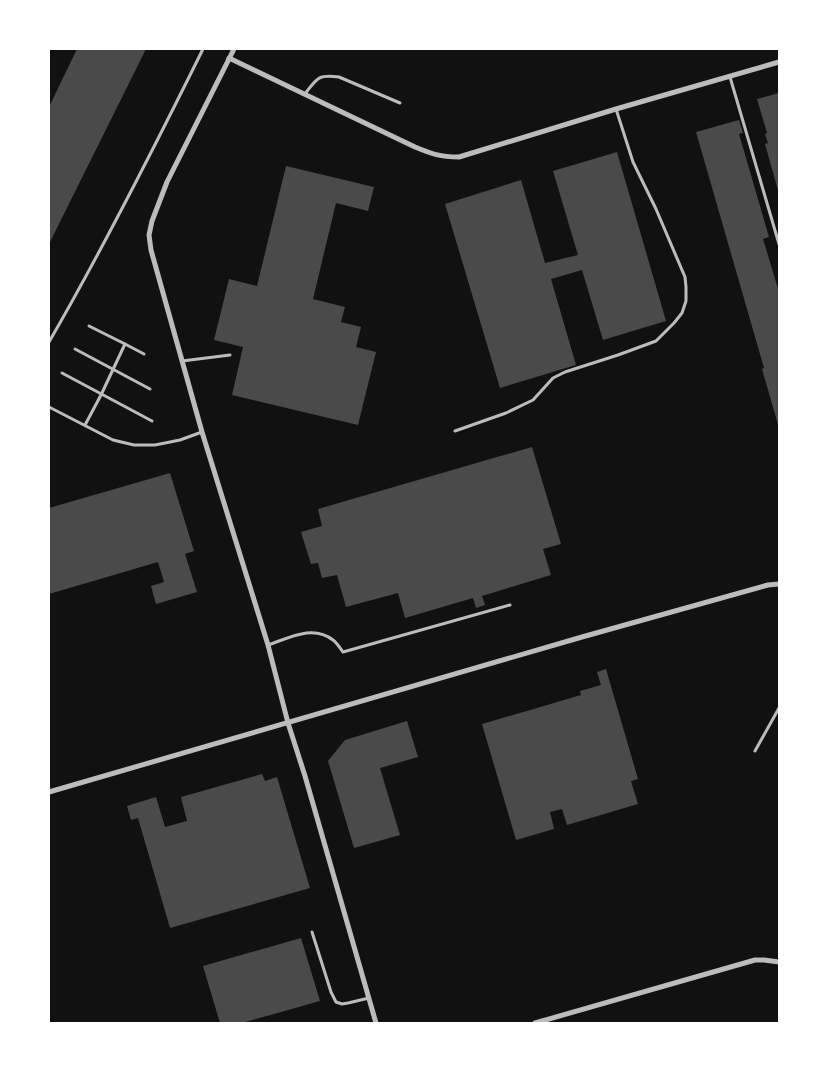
<svg xmlns="http://www.w3.org/2000/svg" width="828" height="1072" font-family="Merriweather,serif">
	<rect width="100%" height="100%" fill="#111"/>
	<g fill="#4a4a4a">
		<path d="M77,49h69l-97,195v-137z"/>
		<path d="M779,93v101l-14,-50 3,-1 -3,-9 2,-1 -10,-34z"/>
		<path d="M739,120l4,13 -4,1 30,103 -6,2 16,53v136l-17,-59 2,-1 -68,-236z"/>
		<path d="M617,152l49,169 -63,19 -21,-70 -31,9 25,86 -76,23 -55,-184 76,-24 24,83 33,-8 -25,-84z"/>
		<path d="M286,166l88,21 -6,24 -32,-8 -23,96 32,8 -4,15 20,5 -5,20 20,5 -18,73 -126,-30 11,-48 -29,-7 15,-61 28,7z"/>
		<path d="M532,447l29,97 -18,5 8,26 -69,21 3,9 -9,3 -3,-10 -68,20 -7,-25 -52,14 -9,-32 -15,3 -4,-15 -7,1 -10,-32 21,-6 -4,-17z"/>
		<path d="M170,473l24,78 -9,3 12,38 -41,12 -5,-18 13,-4 -6,-20 -109,32v-86z"/>
		<path d="M606,669l32,110 -7,2 7,23 -71,21 -5,-16 -12,3 4,17 -38,11 -34,-116 99,-29 -1,-4 21,-6 -4,-13z"/>
		<path d="M407,721l11,36 -38,11 20,67 -46,13 -26,-87 17,-21z"/>
		<path d="M262,774l3,7 12,-4 33,111 -140,40 -32,-110 -7,2 -4,-14 29,-9 9,30 22,-6 -6,-24z"/>
		<path d="M301,938l19,63 -78,22h-22l-17,-57z"/>
	</g>
	<g fill="none" stroke-linecap="round" stroke-linejoin="round">
		<g stroke="#bcbcbc" stroke-width="3">
			<path d="M730,77l49,167"/>
			<path d="M305,94c12,-16 13,-20 34,-17l61,26"/>
			<path d="M49,342c55,-95 105,-194 154,-293"/>
			<path d="M125,344l19,10"/>
			<path d="M75,349l75,40"/>
			<path d="M182,361l48,-6"/>
			<path d="M62,373l90,48"/>
			<path d="M49,407l64,33 21,5h21l25,-5 22,-8"/>
			<path d="M85,425l16,-30 24,-51 -36,-18"/>
			<path d="M455,431l51,-18 27,-13 20,-22 12,-6 53,-17 38,-14 18,-18 8,-10 4,-12v-14l-1,-10 -29,-68 -23,-47 -17,-53"/>
			<path d="M268,645c21,-7 45,-21 65,-5 4,3 7,8 10,12l167,-47"/>
			<path d="M755,751l24,-43"/>
			<path d="M312,932l19,60 5,10 6,2 6,-1 21,-5"/>
		</g>
		<g stroke="#bcbcbc" stroke-width="5">
			<path d="M234,49l-67,133 -15,39 -3,14 2,15 51,182 66,213 20,78 17,53 71,247"/>
			<path d="M229,58l186,89c17,7 25,10 44,10l157,-48 163,-47"/>
			<path d="M49,792l533,-155 186,-52 11,-1"/>
			<path d="M535,1023l220,-63h9l15,2"/>
		</g>
	</g>
	<rect width="828" height="1072" fill="none" stroke="#ffffff" stroke-width="100"/>
</svg>
